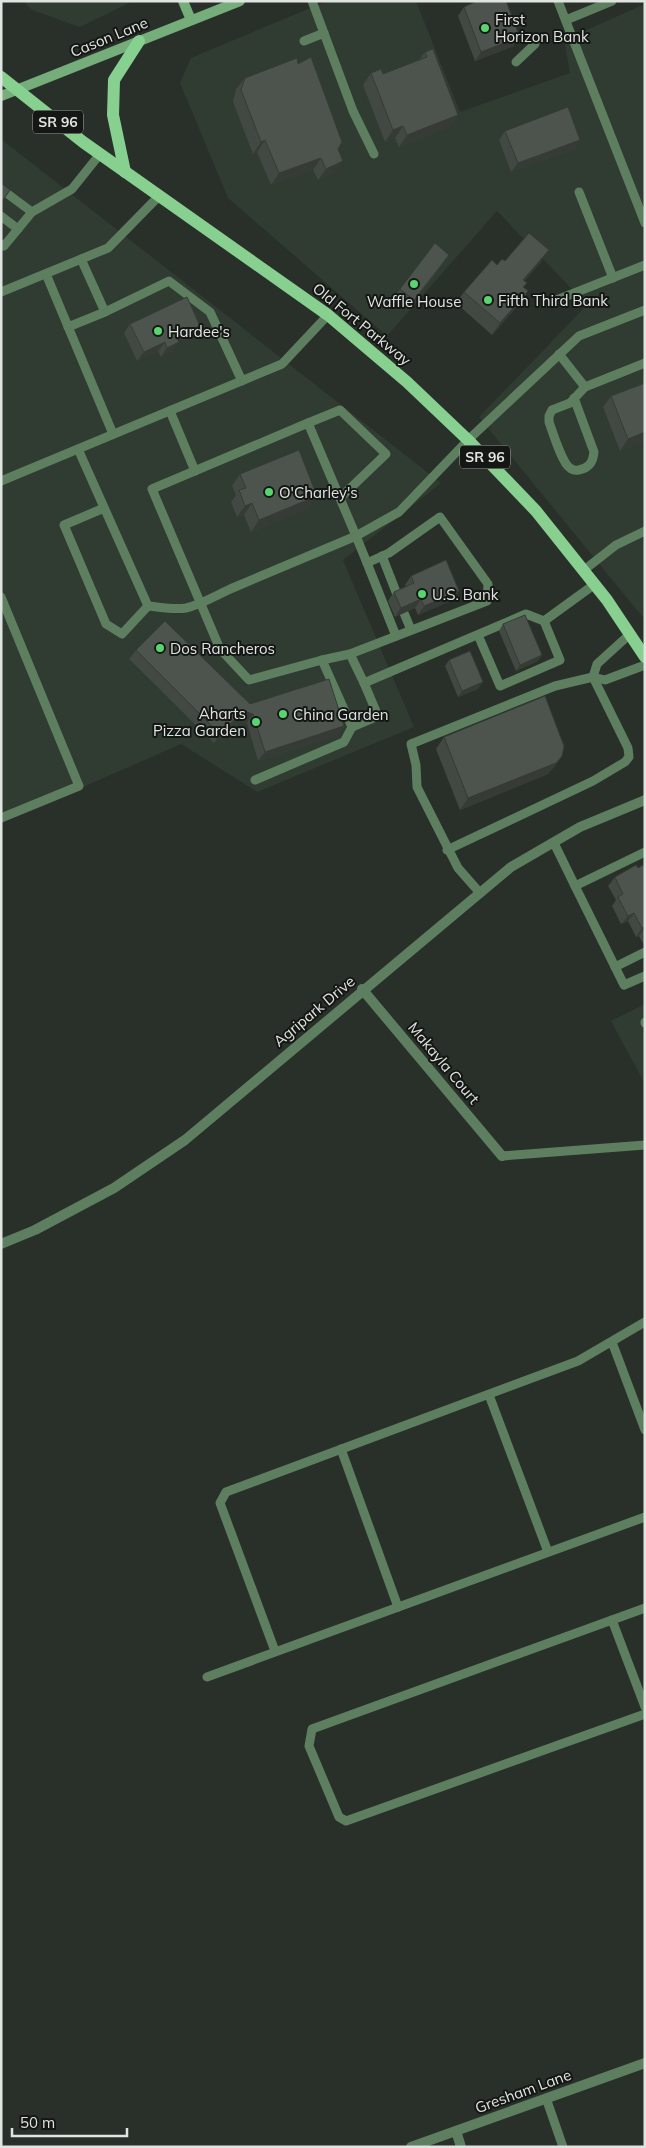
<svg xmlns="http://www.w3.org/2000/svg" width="646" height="2148" font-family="Mulish,sans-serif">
	<rect width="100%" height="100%" fill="#293029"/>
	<g fill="#303b31">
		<path d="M23,1h110l-53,26 -48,-17z"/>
		<path d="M327,1h89l44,111 110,-39 -6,-33 81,-36v616l-166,-203 108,-112 -90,-94 -110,125 -159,-138 -48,-115 11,-25z"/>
		<path d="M1,139l440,344 -98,77 71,167 -157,65 -76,-48 -180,79z"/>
		<path d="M645,1004v80l-34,-63z"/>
	</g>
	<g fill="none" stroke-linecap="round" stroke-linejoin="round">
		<g stroke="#5d7f60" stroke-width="9">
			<path d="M312,1l41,110 21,43"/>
			<path d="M558,1l87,222"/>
			<path d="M566,20l46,-19"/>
			<path d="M304,41l20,-8"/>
			<path d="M516,62l19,-18"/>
			<path d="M1,189l31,23 40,-23 28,-35"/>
			<path d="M579,192l34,86"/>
			<path d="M1,216l17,13"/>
			<path d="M1,244l3,2 28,-34"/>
			<path d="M81,259l24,53 64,-31 41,31 32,69"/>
			<path d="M46,274l67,160"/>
			<path d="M1,292l107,-44 51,-52"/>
			<path d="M549,303l96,-38"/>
			<path d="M68,327l37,-15"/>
			<path d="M559,354l26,33 60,-24"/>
			<path d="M574,398l20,54c-1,7 -2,12 -9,16 -5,2 -10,4 -15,0 -8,-5 -17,-35 -21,-46v-6l3,-6 18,-7 15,-16"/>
			<path d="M170,411l25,60"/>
			<path d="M308,423l32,-13 46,44 -46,44"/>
			<path d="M78,449l70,157c11,1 27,4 38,2 17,-4 34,-15 49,-21 41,-17 81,-34 121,-51l-48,-113 -156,66 68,160 29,31 73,-20 30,67 26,-11 -14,-33 162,-69 18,7 16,39 -60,26 -22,-51"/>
			<path d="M1,481l281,-117 46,-49"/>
			<path d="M104,508l-40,17 42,99 16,10 26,-28"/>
			<path d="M382,556l16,41"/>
			<path d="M367,563l29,73"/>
			<path d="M584,570l32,-25 29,-14"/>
			<path d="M1,597l78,189 -78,32"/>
			<path d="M404,613l7,17"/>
			<path d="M544,621l51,-37"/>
			<path d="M350,654l14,29"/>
			<path d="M322,660l28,-6 137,-53 1,-17 -48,-67 -51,36 -22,10 -11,-27 43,-24 69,-72 111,-104 66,-26"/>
			<path d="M255,780l89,-38 8,-15"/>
			<path d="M554,843l21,43"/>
			<path d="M447,850l146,-69 32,-19 4,-5 -1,-9 -35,-71 4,-13 33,-30"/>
			<path d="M645,852l-70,34 49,99 21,-9"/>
			<path d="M480,893l-22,-25 -41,-81 -1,-22 -5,-21 144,-58 38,-9 12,3 40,-15"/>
			<path d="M615,967l30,-15"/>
			<path d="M645,1022v1"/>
			<path d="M502,1156l143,-11"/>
			<path d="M612,1342l33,88"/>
			<path d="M489,1395l59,157"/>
			<path d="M341,1449l57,158"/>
			<path d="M645,1608l-333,121 -3,17 30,71 7,4 299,-107"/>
			<path d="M612,1620l33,87"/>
			<path d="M275,1651l-55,-148 6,-11 352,-131 67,-39"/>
			<path d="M207,1677l438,-160"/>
			<path d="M546,2098l17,49"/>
		</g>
		<g stroke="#5d7f60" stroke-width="10">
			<path d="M362,989l140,167"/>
			<path d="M1,1244l34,-14 79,-42 71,-48 326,-273 69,-40 65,-27"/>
			<path d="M456,2131l5,16"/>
			<path d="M411,2147l234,-84"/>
		</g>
		<g stroke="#75ad7b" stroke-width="10">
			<path d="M183,1l8,19"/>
			<path d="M1,96l239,-95"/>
		</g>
		<g stroke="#87d090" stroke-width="12">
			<path d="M1,77l82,65 245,173 79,67 61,58 68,71 71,89 38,57"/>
			<path d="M125,172l-12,-57 1,-35 25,-39"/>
		</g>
	</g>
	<g fill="#424842">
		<path d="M464,7l50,39 -39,15 -17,-45z"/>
		<path d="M425,52l33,63 -8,12 -51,20 -4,-9 -10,4 -22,-57 8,-12 12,1 36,-14z"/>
		<path d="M298,64l40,85 -3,23 -17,8 -5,-10 -42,15 -14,-33 -4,2 -20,-52 3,-13 9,-11z"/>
		<path d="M505,131l75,9 -6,9 -63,23 -12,-32z"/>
		<path d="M445,261l-35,45 -14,-11 4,-6z"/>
		<path d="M505,261l36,1 -17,19v6l4,4 -8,12 -28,32 -36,-32 8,-11 33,-27z"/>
		<path d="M130,324l70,2 -6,9 -16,7 -6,9 -11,6 -3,-6 -21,10 -13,-28z"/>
		<path d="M645,383v58l-25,10 -17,-44 8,-11z"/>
		<path d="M240,474l69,34 -58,24 -7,-17 -7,2 -6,-15 5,-7 -4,-9z"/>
		<path d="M411,576l42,24 -35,15 -3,-7 -20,9 -7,-16 6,-9 12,-5 -1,-2z"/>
		<path d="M503,624l39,31 -4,6 -22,10 -17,-40z"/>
		<path d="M136,650l114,54 88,31 -80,26 -11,-38 -10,-3 -23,23 -85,-84z"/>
		<path d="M449,660l29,29 -20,8 -13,-31z"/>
		<path d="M444,737l118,19 -8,11 -6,7 -88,36 -24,-61z"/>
		<path d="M638,868h7v79l-6,-11 -3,1 -8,-16 -7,3 -9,-18 4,-6 -8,-14 7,-9z"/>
	</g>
	<g fill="#363b36">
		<path d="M520,37l-6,9 -39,15 6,-9z"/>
		<path d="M458,115l-8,12 -51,20 8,-12z"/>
		<path d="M403,126l-8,12 -10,4 8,-12z"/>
		<path d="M265,140l-8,12 -4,2 8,-12z"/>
		<path d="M580,140l-6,9 -63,23 7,-9z"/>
		<path d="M321,158l-8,12 -42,15 8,-12z"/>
		<path d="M343,161l-8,11 -17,8 8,-11z"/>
		<path d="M549,250l-8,12 -26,30 8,-12z"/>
		<path d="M528,291l-8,12 -28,32 8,-12z"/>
		<path d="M200,326l-6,9 -24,11 6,-9z"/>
		<path d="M165,342l-7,9 -21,10 7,-9z"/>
		<path d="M179,342l-7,9 -11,6 6,-9z"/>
		<path d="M645,432v9l-25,10 8,-12z"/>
		<path d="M317,496l-8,12 -58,24 8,-12z"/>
		<path d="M252,503l-8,12 -7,2 8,-11z"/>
		<path d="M459,591l-6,9 -35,15 6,-9z"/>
		<path d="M421,599l-6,9 -20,9 6,-9z"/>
		<path d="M542,655l-4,6 -22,10 4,-6z"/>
		<path d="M483,682l-5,7 -20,8 4,-6z"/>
		<path d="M243,711l10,3 -6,9 -10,-3 -23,23 6,-9z"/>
		<path d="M344,726l-6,9 -80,26 7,-9z"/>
		<path d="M562,756l-8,11 -6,7 -88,36 8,-12z"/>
		<path d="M634,913l-6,8 -7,3 7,-8z"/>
		<path d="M645,927l-6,9 -3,1 6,-9z"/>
	</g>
	<g fill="#4d544d" stroke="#363b36">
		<path d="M477,1h29l14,36 -39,15 -17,-45z"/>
		<path d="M433,49l25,66 -51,20 -4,-9 -10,4 -22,-57 10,-4 2,5 44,-17 -2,-5z"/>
		<path d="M311,57l31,85 -4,7 5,12 -17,8 -5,-11 -42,15 -14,-33 -4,2 -20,-52 4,-12 52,-20 1,6z"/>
		<path d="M568,107l12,33 -62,23 -13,-32z"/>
		<path d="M1,183l9,7 -9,13z"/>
		<path d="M529,233l20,17 -26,30 4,3 -4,4 5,4 -28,32 -36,-31 28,-32 5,5 5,-6 3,2z"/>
		<path d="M435,243l14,12 -35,45 -14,-11z"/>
		<path d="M187,297l13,29 -24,11 3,5 -12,6 -2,-6 -21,10 -14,-28z"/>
		<path d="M645,383v49l-17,7 -17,-43z"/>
		<path d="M299,450l18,46 -58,24 -7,-17 -7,3 -6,-16 7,-2 -6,-14z"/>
		<path d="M446,560l13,31 -35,15 -3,-7 -20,9 -7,-16 20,-9 -3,-7z"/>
		<path d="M525,615l17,40 -22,10 -17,-41z"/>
		<path d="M165,621l85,83 79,-25 15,47 -79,26 -12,-38 -10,-3 -23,23 -84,-84z"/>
		<path d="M470,651l13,31 -21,9 -13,-31z"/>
		<path d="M545,696l19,50 -2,10 -6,7 -88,35 -24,-61z"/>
		<path d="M636,865l2,3 5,-3 2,3v59l-3,1 -8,-15 -6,3 -10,-19 5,-3 -8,-17z"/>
	</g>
	<g fill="#58d570" stroke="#141714" stroke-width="2">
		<circle cx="485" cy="28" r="5"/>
		<circle cx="414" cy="284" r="5"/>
		<circle cx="488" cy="300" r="5"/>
		<circle cx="158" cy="331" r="5"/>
		<circle cx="269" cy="492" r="5"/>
		<circle cx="422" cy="594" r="5"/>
		<circle cx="160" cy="648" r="5"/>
		<circle cx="283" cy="714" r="5"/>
		<circle cx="256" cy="722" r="5"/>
	</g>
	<g text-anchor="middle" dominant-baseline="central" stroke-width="4" stroke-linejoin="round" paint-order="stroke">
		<g fill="#141714" stroke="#a4a7a4" stroke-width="1">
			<rect x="33" y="110.5" width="50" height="23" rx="4"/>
			<rect x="460" y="445.5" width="50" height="23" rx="4"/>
		</g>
		<g font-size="14" font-weight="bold" fill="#e1e5e1">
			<text x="58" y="122">SR 96</text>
			<text x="485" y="457">SR 96</text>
		</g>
		<g font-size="15" fill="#e1e5e1" stroke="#141714" text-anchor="start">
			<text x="495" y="19">First<tspan x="495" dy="17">Horizon Bank</tspan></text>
			<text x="498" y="300">Fifth Third Bank</text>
			<text x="414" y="301" text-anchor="middle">Waffle House</text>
			<text x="168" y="331">Hardee's</text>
			<text x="279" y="492">O'Charley's</text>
			<text x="432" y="594">U.S. Bank</text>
			<text x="170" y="648">Dos Rancheros</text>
			<text x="246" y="713" text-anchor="end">Aharts<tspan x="246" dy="17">Pizza Garden</tspan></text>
			<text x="293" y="714">China Garden</text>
		</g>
		<g font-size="15" fill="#e1e5e1" stroke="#141714">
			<text transform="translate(109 37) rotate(-22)">Cason Lane</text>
			<text transform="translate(362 324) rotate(39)">Old Fort Parkway</text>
			<text transform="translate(314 1011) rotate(-40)">Agripark Drive</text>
			<text transform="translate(444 1063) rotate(50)">Makayla Court</text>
			<text transform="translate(523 2091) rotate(-20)">Gresham Lane</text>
		</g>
	</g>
	<rect width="646" height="2148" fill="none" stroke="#e1e5e1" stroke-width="5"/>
	<path d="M12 2128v8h115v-8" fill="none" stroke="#e1e5e1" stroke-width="2.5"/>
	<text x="20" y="2128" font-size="15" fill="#e1e5e1" stroke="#141714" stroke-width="4" paint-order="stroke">50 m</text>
</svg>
